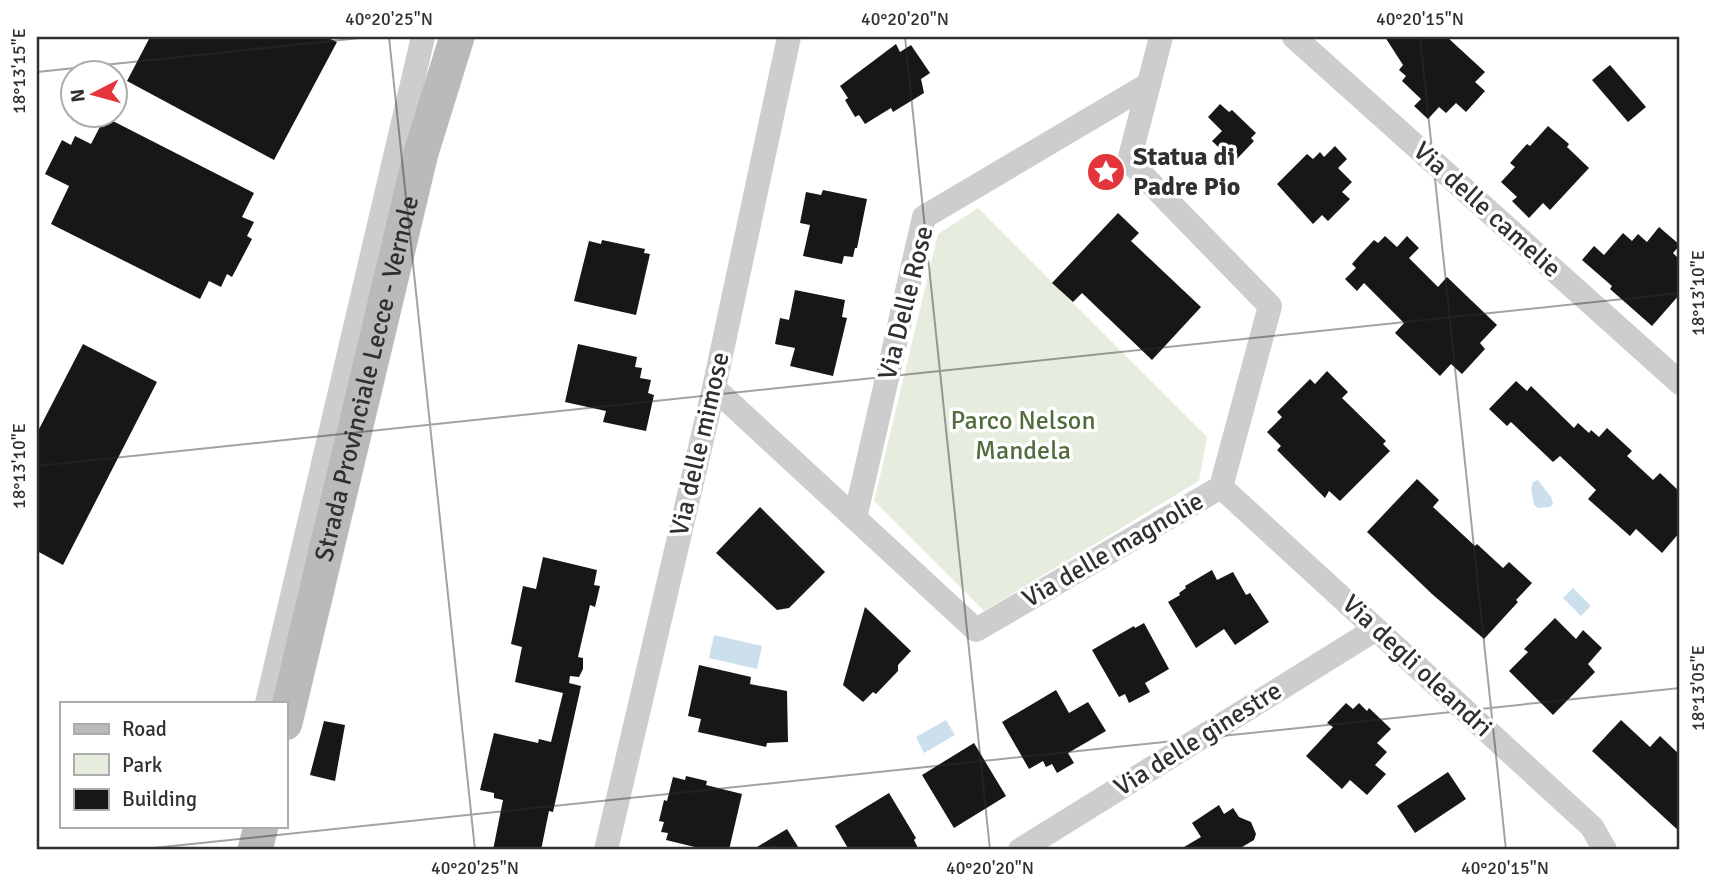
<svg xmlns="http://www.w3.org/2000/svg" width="1717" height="887" font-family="Signika,sans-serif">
	<rect width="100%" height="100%" fill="#fff"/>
	<path fill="#e6eddf" d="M978,208l229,229 -8,44 -215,130 -110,-110 64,-267z"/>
	<g fill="#cbdfed">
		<path d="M1538,480l13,17 2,7 -3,3 -12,1 -4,-3 -3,-17 2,-6z"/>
		<path d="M1573,588l18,18 -10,10 -18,-18z"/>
		<path d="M714,635l48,11 -5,23 -48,-11z"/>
		<path d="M946,720l9,15 -31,18 -8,-16z"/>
	</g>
	<g fill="#171717">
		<path d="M150,37h176l11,5 -63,118 -147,-79z"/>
		<path d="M1385,37h62l38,35 -10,10 10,9 -19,21 -10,-9 -10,10 -7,-6 -11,12 -14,-13 7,-7 -19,-18 4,-5 -7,-6 4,-5z"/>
		<path d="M896,44l4,8 11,-7 19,28 -9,6 3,14 -31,19 -2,-4 -26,16 -6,-9 -4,2 -10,-17 3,-2 -8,-12z"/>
		<path d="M1610,65l36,42 -18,15 -36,-42z"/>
		<path d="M1220,104l9,8 3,-2 24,23 -5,5 3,3 -20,21 -22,-21 10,-10 -14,-14z"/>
		<path d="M105,117l149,76 -12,24 12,5 -7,14 5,3 -20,38 -5,-3 -6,13 -12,-6 -9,18 -149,-75 18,-38 -24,-12 17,-34 9,5 4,-9 16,8z"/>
		<path d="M1548,126l21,18 -2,3 22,21 -39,42 -7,-7 -14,15 -17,-17 5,-4 -16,-15 14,-15 -5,-4 17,-19 3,2z"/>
		<path d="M1335,146l12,13 -9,9 14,14 -10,10 8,7 -22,22 -6,-6 -9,9 -36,-40 30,-30 6,5 7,-7 4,5z"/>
		<path d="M823,190l44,9 -10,49h-2l-2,9 -9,-1 -2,8 -39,-8 7,-31 -10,-2 6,-31 15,3z"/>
		<path d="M1118,213l21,20 -8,8 70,66 -49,53 -70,-67 -9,9 -21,-19z"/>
		<path d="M1659,227l21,18 -7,8 7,7v34l-28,32 -42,-37 2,-3 -30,-26 12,-14 10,9 19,-22 9,8 6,-7 9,8z"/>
		<path d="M1385,236l12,11 10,-11 12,12 -10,10 29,29 9,-10 50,48 -17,18 5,6 -23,25 -11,-10 -11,12 -45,-43 9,-10 -40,-40 -7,8 -12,-12 11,-11 -4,-4 7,-8 15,-16 4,3z"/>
		<path d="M602,240l43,9 -1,4 6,1 -14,61 -62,-14 15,-60 12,3z"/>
		<path d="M795,290l50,10 -3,17 5,1 -14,58 -43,-10 5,-18 -20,-4 5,-26 9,2z"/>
		<path d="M83,344l74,38 -94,183 -26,-14v-118z"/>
		<path d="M578,344l59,13 -2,10 7,1 -2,10 11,2 -3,13 6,2 -8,36 -43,-9 3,-11 -41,-9z"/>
		<path d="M1327,371l21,21 -6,6 44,43 -3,3 7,7 -50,50 -11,-10 -4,7 -48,-48 4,-4 -14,-14 15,-15 -5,-5 33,-33 5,5z"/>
		<path d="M1516,381l11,10 4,-5 43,42 4,-5 11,10 2,-3 8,7 8,-9 25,23 -5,5 26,24 7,-7 20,19v40l-18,21 -26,-24 -6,7 -42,-37 8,-9 -36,-34 -7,6 -42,-40 -4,4 -18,-17z"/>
		<path d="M1417,479l22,21 -6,7 42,39 2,-2 26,24 6,-6 23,21 -16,17 2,2 -34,37 -52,-45 -65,-62z"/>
		<path d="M760,507l65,65 -36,36 -12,2 -61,-57z"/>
		<path d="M543,557l54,13 -3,15 6,1 -5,21 -5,-2 -12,52 5,1v11l-4,8 -9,-1 -1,7 12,3 -28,126 -4,-1 -8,39h-48l10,-50 -9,-2v-5l-14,-3 14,-57 44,10 1,-4 12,3 12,-49 -48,-11 7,-35 -11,-3 12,-58 13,3z"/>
		<path d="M1212,570l5,10 16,-8 13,23 4,-2 19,29 -34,23 -11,-16 -28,19 -28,-46 12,-7 -1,-2 7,-5 -1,-2z"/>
		<path d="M865,607l46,44 -13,14v6l-22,23 -3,-2 -10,10 -20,-17z"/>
		<path d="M1555,618l21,21 7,-9 19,18 -14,16 7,8 -42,43 -44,-44 19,-19 -4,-3z"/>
		<path d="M1144,623l25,46 -24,14 5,9 -21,11 -4,-9 -6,3 -27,-47 42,-24 1,2z"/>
		<path d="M699,665l52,12 -1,7 37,7 1,51 -21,1 -1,4 -68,-15 3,-13 -13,-3z"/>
		<path d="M1056,690l13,23 19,-11 18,29 -38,22 6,10 -17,10 -5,-9 -6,3 -3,-6 -14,8 -27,-47z"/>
		<path d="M1346,703l7,6 6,-6 8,8 2,-3 22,21 -14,14 10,9 -12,13 11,9 -19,21 -17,-15 -8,9 -36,-33 27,-29 -6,-4z"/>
		<path d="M1621,720l29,27 10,-11 20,19v77l-88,-81z"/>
		<path d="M324,721l21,4 -10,56 -25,-6z"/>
		<path d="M974,743l32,53 -52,32 -32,-53z"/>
		<path d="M1448,772l18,27 -51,34 -18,-27z"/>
		<path d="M686,776l21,5 -1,4 36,9 -13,56h-22l-41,-10 2,-7 -7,-1 3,-10 -5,-1 5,-21 3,1 6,-24 12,3z"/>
		<path d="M889,793l27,45 -2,2 5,10h-70l-14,-24z"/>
		<path d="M1219,805l5,9 9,-6 6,9 12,5 5,12 -2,6 -17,10h-58l22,-13 -9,-14z"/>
		<path d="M787,829l13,21h-48z"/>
	</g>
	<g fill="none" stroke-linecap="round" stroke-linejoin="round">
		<g stroke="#cdcdcd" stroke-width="24">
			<path d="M1294,37l386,346"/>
			<path d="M714,388l262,242 245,-143 49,-181 -141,-145 32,-124"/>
			<path d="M1221,487l371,340 13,23"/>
			<path d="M855,518l69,-301 225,-133"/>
			<path d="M267,703l156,-666"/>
			<path d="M606,850l108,-462 75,-351"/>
			<path d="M1020,850l356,-221"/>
		</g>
		<g stroke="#bababa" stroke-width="35">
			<path id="s1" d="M285,723l136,-570 36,-116"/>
			<path d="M255,850l6,-24"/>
		</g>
	</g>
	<path fill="none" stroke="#303030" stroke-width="2" stroke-opacity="0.45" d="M389,37l86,813M905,37l85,813M1420,37l86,813M37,72l332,-35M37,466l1643,-173M134,850l1546,-162"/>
	<defs>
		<symbol id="sight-disc" viewBox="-11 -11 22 22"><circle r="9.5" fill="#e5353c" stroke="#fff"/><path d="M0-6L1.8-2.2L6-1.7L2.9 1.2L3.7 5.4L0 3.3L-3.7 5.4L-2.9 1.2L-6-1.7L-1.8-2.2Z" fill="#fff"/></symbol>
	</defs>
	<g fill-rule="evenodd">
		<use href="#sight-disc" x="1084" y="150" width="44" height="44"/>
	</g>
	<g text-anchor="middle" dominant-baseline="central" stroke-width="7" stroke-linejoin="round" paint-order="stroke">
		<g font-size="26" font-weight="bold" fill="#303030" stroke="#fff" text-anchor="start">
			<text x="1133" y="157">Statua di<tspan x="1133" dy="30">Padre Pio</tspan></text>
		</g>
		<g font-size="26" fill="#303030" stroke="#fff">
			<text transform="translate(1487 210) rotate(42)">Via delle camelie</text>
			<text transform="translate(906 303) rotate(-76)">Via Delle Rose</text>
			<text stroke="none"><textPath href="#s1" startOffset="354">Strada Provinciale Lecce - Vernole</textPath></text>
			<text transform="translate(700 444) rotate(-77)">Via delle mimose</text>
			<text transform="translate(1113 550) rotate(-30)">Via delle magnolie</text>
			<text transform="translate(1417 666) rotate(43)">Via degli oleandri</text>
			<text transform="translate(1198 739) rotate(-32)">Via delle ginestre</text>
		</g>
		<g font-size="26" fill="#526d3d" stroke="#fff">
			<text x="1023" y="421">Parco Nelson<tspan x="1023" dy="30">Mandela</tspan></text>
		</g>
	</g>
	<rect width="1717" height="887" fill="none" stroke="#ffffff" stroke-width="77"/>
	<rect x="60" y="702" width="228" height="126" fill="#ffffff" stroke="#acacac" stroke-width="2"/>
	<rect x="74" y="724" width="35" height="10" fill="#bababa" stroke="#acacac" stroke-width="2"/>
	<text x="122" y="736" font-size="21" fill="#303030">Road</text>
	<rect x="74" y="754" width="35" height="21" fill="#e6eddf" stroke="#acacac" stroke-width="2"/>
	<text x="122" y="772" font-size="21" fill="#303030">Park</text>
	<rect x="74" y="789" width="35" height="21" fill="#171717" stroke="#acacac" stroke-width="2"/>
	<text x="122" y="806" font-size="21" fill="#303030">Building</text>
	<g transform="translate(94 94) rotate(264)"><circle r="33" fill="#ffffff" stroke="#acacac" stroke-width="2"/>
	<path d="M0-5L12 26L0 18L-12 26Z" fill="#e5353c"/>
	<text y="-10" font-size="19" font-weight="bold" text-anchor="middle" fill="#303030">N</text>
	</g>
	<rect x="38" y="38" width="1640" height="810" fill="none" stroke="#303030" stroke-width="2.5"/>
	<g font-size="18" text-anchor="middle" fill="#303030">
		<text x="389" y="25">40°20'25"N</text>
		<text x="905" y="25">40°20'20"N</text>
		<text x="1420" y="25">40°20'15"N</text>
		<text transform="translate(19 71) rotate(-90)" y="6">18°13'15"E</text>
		<text transform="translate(1698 293) rotate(-90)" y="6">18°13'10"E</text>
		<text transform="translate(19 466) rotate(-90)" y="6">18°13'10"E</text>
		<text transform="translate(1698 688) rotate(-90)" y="6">18°13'05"E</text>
		<text x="475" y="874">40°20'25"N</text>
		<text x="990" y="874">40°20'20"N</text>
		<text x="1505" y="874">40°20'15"N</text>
	</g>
</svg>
